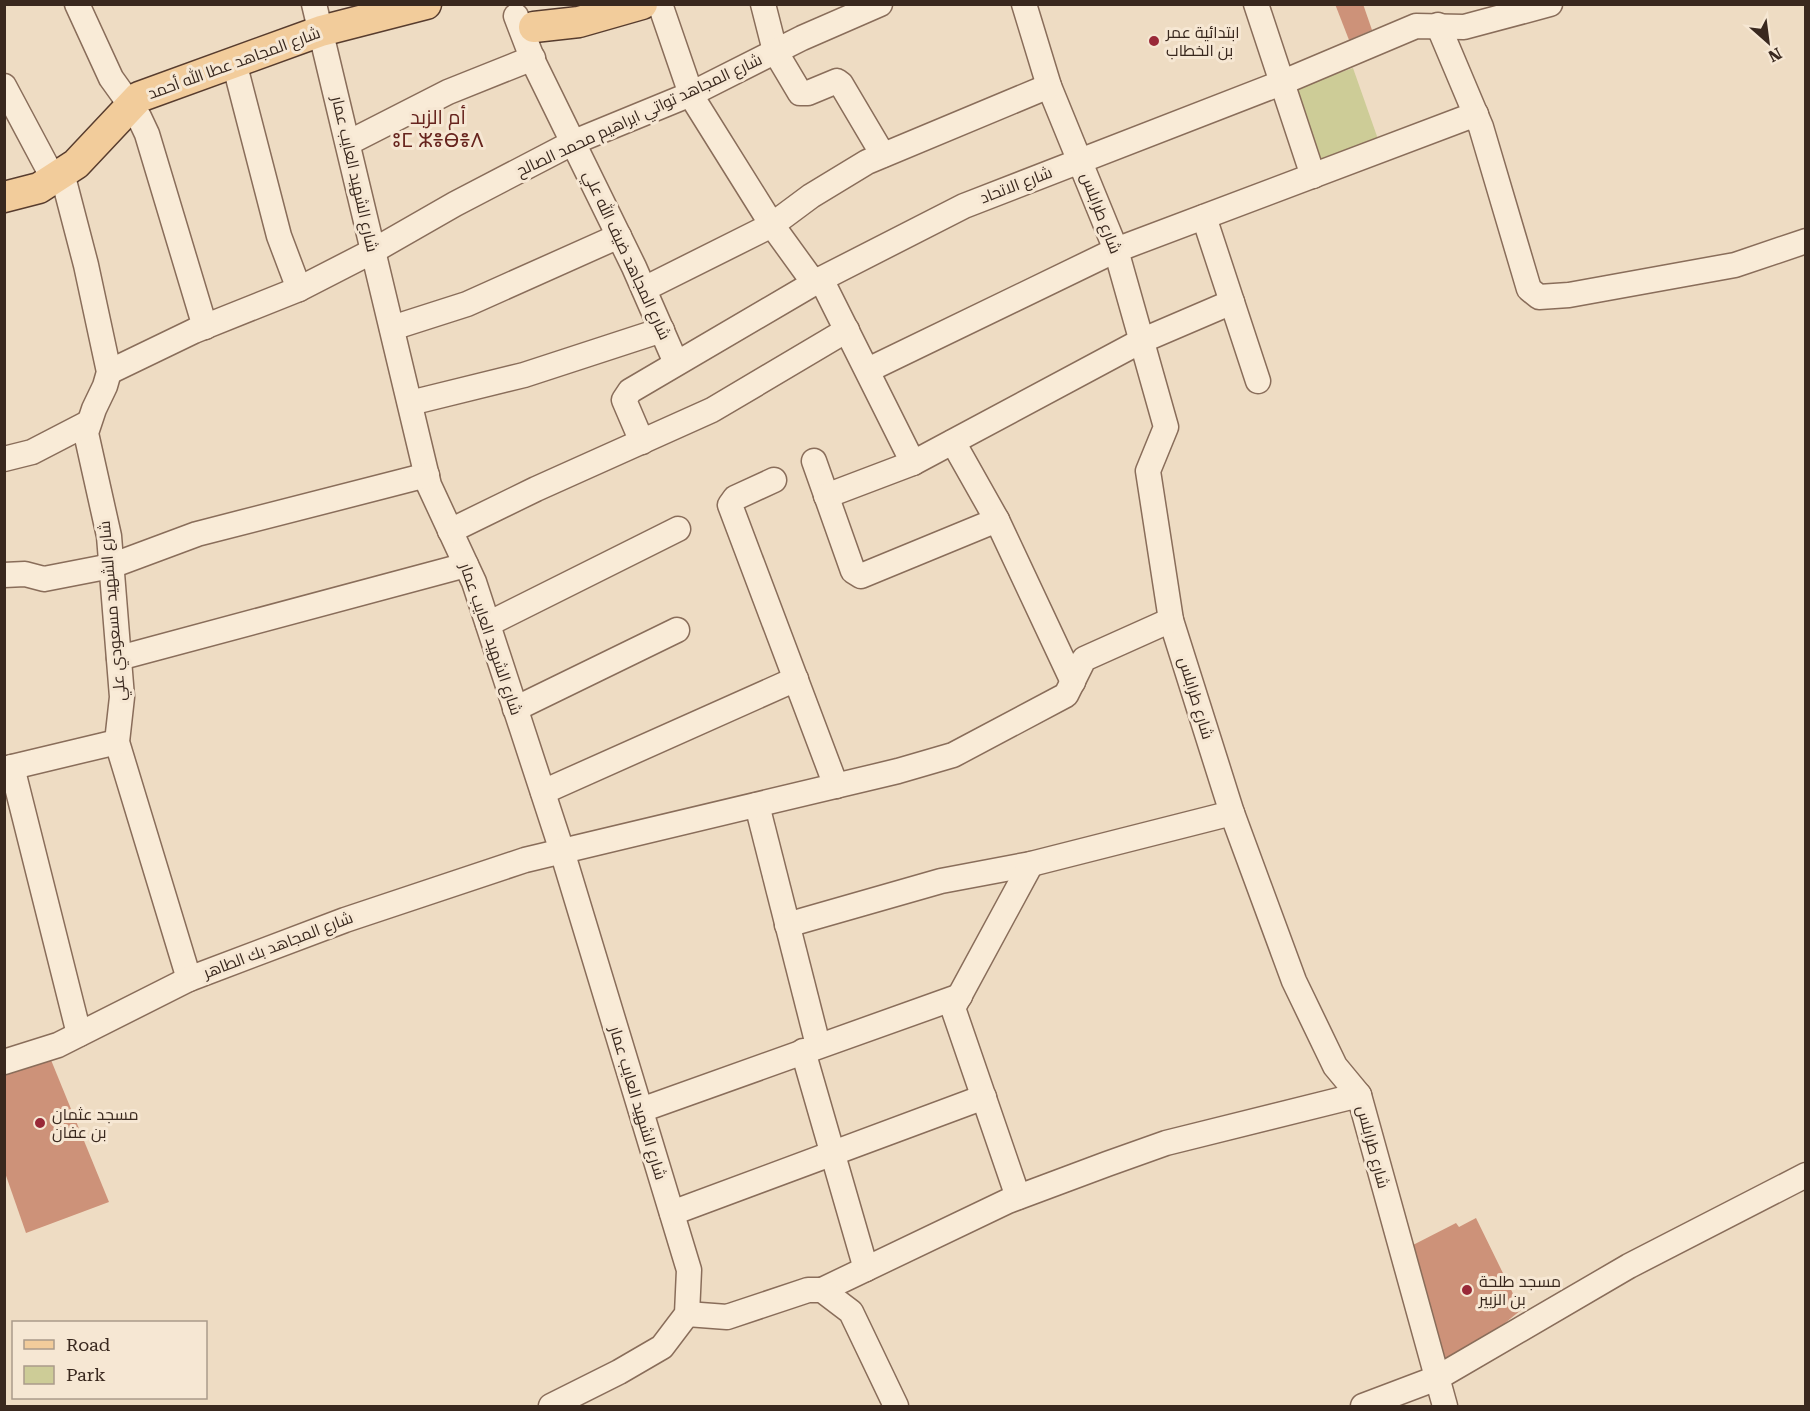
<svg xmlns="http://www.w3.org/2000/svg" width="1810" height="1411" font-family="'Roboto Serif',Cairo,'Noto Sans Tifinagh',serif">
	<rect width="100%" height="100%" fill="#eedcc3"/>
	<path fill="#cdcc97" d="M1353,68l26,74 -62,24 -27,-76z"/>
	<g fill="#cd9279">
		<path d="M1335,4h28l9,26 -23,10z"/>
		<path d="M51,1060l58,142 -83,31 -22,-63v-95z"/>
		<path d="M1476,1218l45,92 -27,22 -48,29 -7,-12 -26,-104 43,-22 3,4z"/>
	</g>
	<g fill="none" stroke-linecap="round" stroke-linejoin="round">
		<defs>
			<g id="minor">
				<path d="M77,4l34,74 28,39 8,17 58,193"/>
				<path d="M314,4l115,481 45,97 88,269 127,419 -2,44 -25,33 -43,25 -68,34"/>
				<path d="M660,4l32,93 80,128 42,58"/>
				<path d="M763,4l12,47 25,42h8l29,-12 4,3 42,71"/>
				<path d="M1024,4l25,82 67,164 50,177 -18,44 23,149 61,193 62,168 41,85 24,29 86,311"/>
				<path d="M1256,4l57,172"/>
				<path d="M516,16l18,47 100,204 42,96"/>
				<path d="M1438,25l43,102 48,162 10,8 30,-2 166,-30 71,-24"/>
				<path d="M234,62l45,174 20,53"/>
				<path d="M4,86l49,92"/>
				<path d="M348,143l100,-51 85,-34"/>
				<path d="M62,173l24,92 23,107 -4,14 -11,23 -8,24 23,103 13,161 -5,45 72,237"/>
				<path d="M1204,217l54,164"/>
				<path d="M821,279l92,184"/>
				<path d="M644,289l128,-64 39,-29 56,-34 182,-76"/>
				<path d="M392,328l75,-24 152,-68"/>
				<path d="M868,370l248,-120 360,-136"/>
				<path d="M109,372l85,-41 105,-42 74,-38 82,-47 119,-62 117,-48 111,-56 78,-34"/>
				<path d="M410,403l114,-28 138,-45"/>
				<path d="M642,442l-18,-42 6,-9 191,-112 143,-73 317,-123 135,-57 48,1 86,-23"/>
				<path d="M953,442l44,78 76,162"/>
				<path d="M4,459l28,-7 56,-29"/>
				<path d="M814,461l39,110 8,5 136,-56"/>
				<path d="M774,480l-39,18 -5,7 106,281"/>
				<path d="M826,496l87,-33 228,-122 91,-39"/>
				<path d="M450,531l86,-42 176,-79 135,-80"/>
				<path d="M4,575l21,-1 19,5 67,-13 86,-32 230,-59"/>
				<path d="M488,624l190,-95"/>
				<path d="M119,658l347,-93"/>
				<path d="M515,709l162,-79"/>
				<path d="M12,767l67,267"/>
				<path d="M4,769l113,-27"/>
				<path d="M543,792l253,-113"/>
				<path d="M757,805l61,240"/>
				<path d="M787,925l154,-44 90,-17 201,-51"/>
				<path d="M803,1051l63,218"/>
				<path d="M4,1062l54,-17 131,-66 156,-59 180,-60 373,-89 55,-16 113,-60 18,-36 87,-39"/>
				<path d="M641,1110l319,-114"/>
				<path d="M1018,1197l-65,-189 78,-144"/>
				<path d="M672,1213l312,-116"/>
				<path d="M822,1290l186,-89 99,-37 59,-21 193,-48"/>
				<path d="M687,1314l40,3 81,-27h14l29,22 45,94"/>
				<path d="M1363,1406l74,-28 192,-112 177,-91"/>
			</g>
			<g id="major">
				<path d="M534,27l45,-5 63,-18"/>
				<path d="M4,197l35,-9 37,-24 63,-67 182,-66 105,-27"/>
			</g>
		</defs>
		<use href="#minor" stroke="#896d5a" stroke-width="27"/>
		<use href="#major" stroke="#573c2e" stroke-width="33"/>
		<use href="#minor" stroke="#f9ebd7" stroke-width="24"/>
		<use href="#major" stroke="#f2cc9b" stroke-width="30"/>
	</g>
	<g fill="#992938" stroke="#f6e7d3" stroke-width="2">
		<circle cx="1154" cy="41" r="6"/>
		<circle cx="40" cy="1123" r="6"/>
		<circle cx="1467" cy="1290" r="6"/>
	</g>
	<g text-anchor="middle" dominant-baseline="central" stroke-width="6" stroke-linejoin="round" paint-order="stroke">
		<g font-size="16" fill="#39281e" stroke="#f6e7d3" text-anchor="start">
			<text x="1166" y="32">ابتدائية عمر<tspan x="1166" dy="18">بن الخطاب</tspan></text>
			<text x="52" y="1114">مسجد عثمان<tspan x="52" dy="18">بن عفان</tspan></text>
			<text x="1479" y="1281">مسجد طلحة<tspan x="1479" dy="18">بن الزبير</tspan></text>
		</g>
		<g font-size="16" fill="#39281e" stroke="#f6e7d3">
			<text transform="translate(234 63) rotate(-20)">شارع المجاهد عطا الله أحمد</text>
			<text transform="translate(639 115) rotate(-25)">شارع المجاهد تواتي ابراهيم محمد الصالح</text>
			<text transform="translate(355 174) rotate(77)">شارع الشهيد العايب عمار</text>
			<text transform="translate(1016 185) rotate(-21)">شارع الاتحاد</text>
			<text transform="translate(1101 213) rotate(69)">شارع طرابلس</text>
			<text transform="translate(627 255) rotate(65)">شارع المجاهد ضيف الله علي</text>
			<text transform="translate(112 611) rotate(-95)">شارع الشهيد مسعودي علي</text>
			<text transform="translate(491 639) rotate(71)">شارع الشهيد العايب عمار</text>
			<text transform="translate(1196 698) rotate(73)">شارع طرابلس</text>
			<text transform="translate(278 945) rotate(-21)">شارع المجاهد بك الطاهر</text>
			<text transform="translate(638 1103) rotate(73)">شارع الشهيد العايب عمار</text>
			<text transform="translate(1373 1147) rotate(75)">شارع طرابلس</text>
		</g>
		<g font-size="20" fill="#66231d" stroke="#f6e7d3">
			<text x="438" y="117">أم الزبد<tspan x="438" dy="23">ⵓⵎ ⵣⴻⴱⴻⴷ</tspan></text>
		</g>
	</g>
	<rect width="1810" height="1411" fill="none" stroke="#39281e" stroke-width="12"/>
	<rect x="12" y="1321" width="195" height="78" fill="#f6e7d3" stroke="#aa9b8b" stroke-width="1.5"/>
	<rect x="24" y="1340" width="30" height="9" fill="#f2cc9b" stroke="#aa9b8b" stroke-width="1.5"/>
	<text x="66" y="1351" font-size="18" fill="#39281e">Road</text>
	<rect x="24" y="1366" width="30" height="18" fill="#cdcc97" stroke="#aa9b8b" stroke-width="1.5"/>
	<text x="66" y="1381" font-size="18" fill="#39281e">Park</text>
	<g transform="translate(1768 42) rotate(152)" stroke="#f6e7d3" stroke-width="4.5" paint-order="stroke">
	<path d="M0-4.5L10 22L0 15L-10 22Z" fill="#39281e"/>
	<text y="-9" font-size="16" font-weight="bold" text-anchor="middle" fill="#39281e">N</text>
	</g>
</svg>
